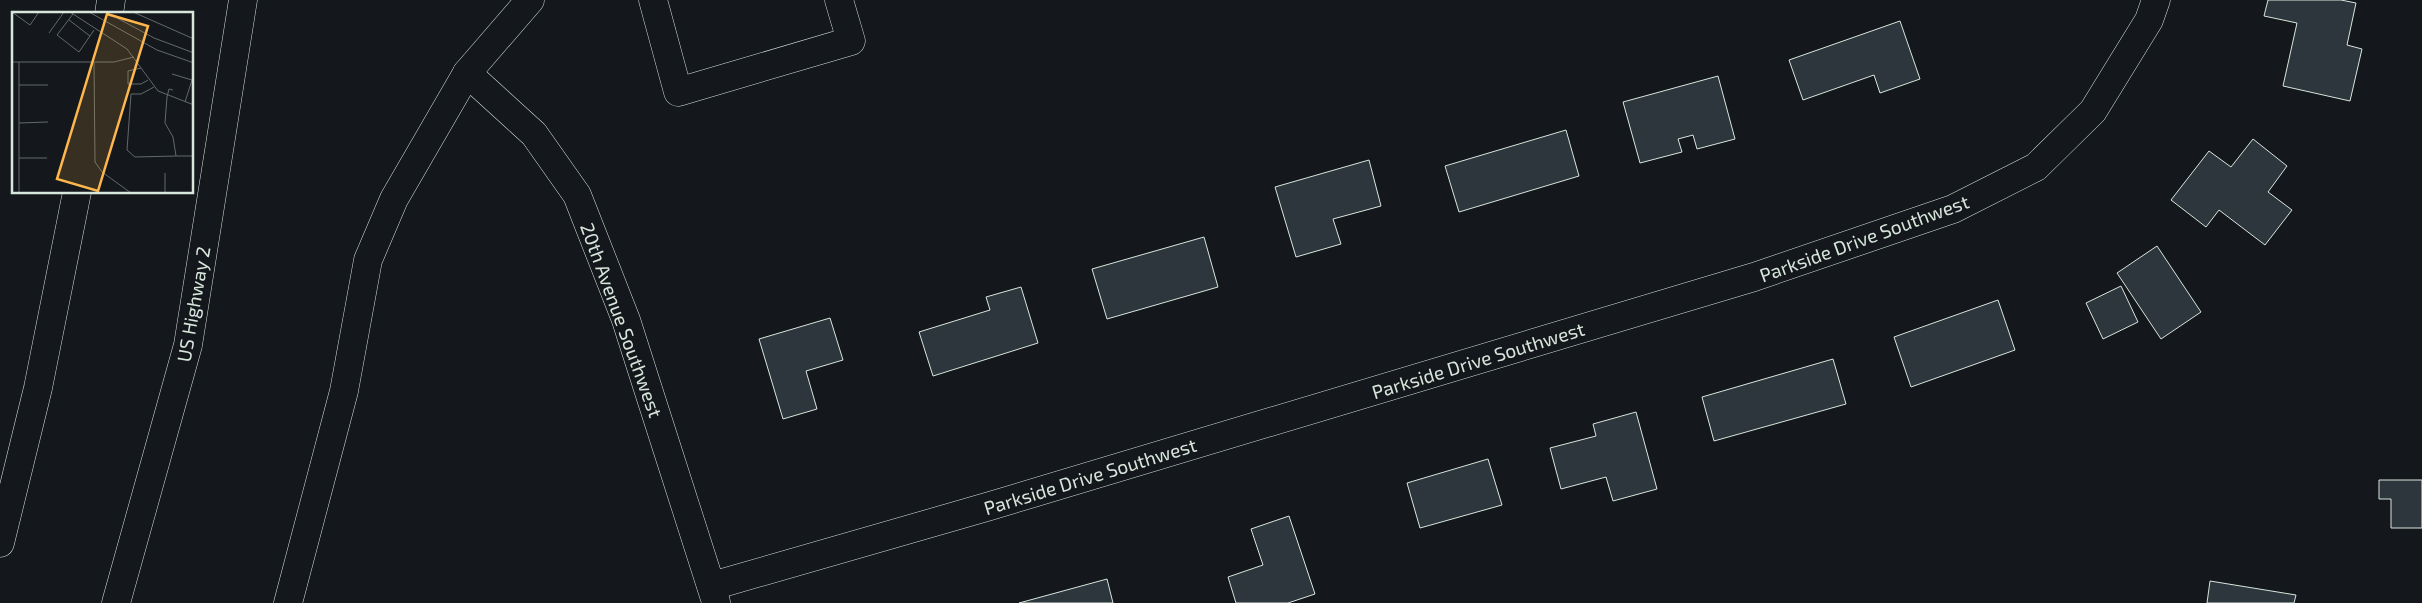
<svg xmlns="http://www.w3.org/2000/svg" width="2422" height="603" font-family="'Exo 2',sans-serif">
	<rect width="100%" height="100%" fill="#14181c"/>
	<g fill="#2c363c" stroke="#d8e6dc">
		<path d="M2268,0h73l15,3 -9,42 15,4 -12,52 -67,-15 14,-63 -33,-7z"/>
		<path d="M1900,21l20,58 -40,14 -6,-18 -71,25 -14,-40z"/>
		<path d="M1718,76l17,63 -38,10 -4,-14 -15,4 4,13 -42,11 -17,-61z"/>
		<path d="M1566,130l13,46 -120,36 -14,-46z"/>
		<path d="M2253,139l34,27 -19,26 24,18 -27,35 -46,-35 -13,17 -35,-27 38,-49 22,16z"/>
		<path d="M1369,160l12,46 -48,13 8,25 -45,13 -21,-70z"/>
		<path d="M1204,237l14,50 -111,32 -15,-50z"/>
		<path d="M2157,246l44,66 -40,27 -44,-66z"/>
		<path d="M2121,286l17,36 -35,17 -17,-36z"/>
		<path d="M1021,287l17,56 -105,33 -14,-44 71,-22 -4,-13z"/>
		<path d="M1998,300l17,50 -104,37 -17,-50z"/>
		<path d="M830,318l13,42 -37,11 11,38 -34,10 -24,-80z"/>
		<path d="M1833,359l13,45 -132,37 -12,-44z"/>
		<path d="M1636,412l21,77 -44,12 -7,-24 -45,12 -11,-41 46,-12 -3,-12z"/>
		<path d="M1488,459l14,46 -82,23 -13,-45z"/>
		<path d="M2379,480h43v48h-31v-29h-12z"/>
		<path d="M1289,516l26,78 -27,9h-52l-8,-26 35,-12 -12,-36z"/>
		<path d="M1107,579l6,24h-94z"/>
		<path d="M2210,581l86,14 -2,8h-87z"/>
	</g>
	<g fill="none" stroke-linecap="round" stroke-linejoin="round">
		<defs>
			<g id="minor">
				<path d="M653,0l25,92 173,-51 -12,-41"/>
				<path d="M467,73l67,61 43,61 49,125 90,282"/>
				<path d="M712,586l278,-80 764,-229 199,-68 83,-42 57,-56 56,-91 7,-20"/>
				<path d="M288,603l56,-212 24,-131 26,-61 73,-126 63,-73"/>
			</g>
			<g id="highway">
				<path d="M109,14l2,-14"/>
				<path d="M0,543l38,-155 39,-196"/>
				<path d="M116,603l72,-258 55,-345"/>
			</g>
		</defs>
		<use href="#minor" stroke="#d8e6dc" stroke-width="29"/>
		<use href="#highway" stroke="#d8e6dc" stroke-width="29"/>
		<use href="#minor" stroke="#14181c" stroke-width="28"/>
		<use href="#highway" stroke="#14181c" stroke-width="28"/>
	</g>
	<g text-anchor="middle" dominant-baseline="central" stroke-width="4" stroke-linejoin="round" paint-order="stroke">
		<g font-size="19" fill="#d8e6dc" stroke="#14181c">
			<text transform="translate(1864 238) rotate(-20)">Parkside Drive Southwest</text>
			<text transform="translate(193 304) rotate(-80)">US Highway 2</text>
			<text transform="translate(622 320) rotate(70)">20th Avenue Southwest</text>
			<text transform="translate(1478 360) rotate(-17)">Parkside Drive Southwest</text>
			<text transform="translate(1090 476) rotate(-17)">Parkside Drive Southwest</text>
		</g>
	</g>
	<g transform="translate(12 12)">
		<rect width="181" height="181" fill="#14181c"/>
		<path fill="none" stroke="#626a69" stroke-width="1" d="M0,0l18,13 9,-13M58,0l57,37 31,42 36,14M77,0l68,38 37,13M94,0l48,26 40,15M121,0l61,27M61,2l-16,21 22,17 15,-22M57,8l21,16M37,21l15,-21M0,50h102l20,-5M82,51l1,99 7,10 29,21M129,56l-13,3v13h13l7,-4M160,62l20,6 -7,22M7,73h29M142,75l-13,7h-10l-4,56 8,7 41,-1M161,78l-4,-1 -2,8 -2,26 8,14 3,19h18M7,111l29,-1M7,146h28M7,181v-131M153,181v-20"/>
		<path fill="#ffb74d" fill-opacity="0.15" stroke="#ffb74d" stroke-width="2.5" d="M95,2l41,12 -50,165 -41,-12z"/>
		<rect width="181" height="181" fill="none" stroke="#d8e6dc" stroke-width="2.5"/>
	</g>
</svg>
